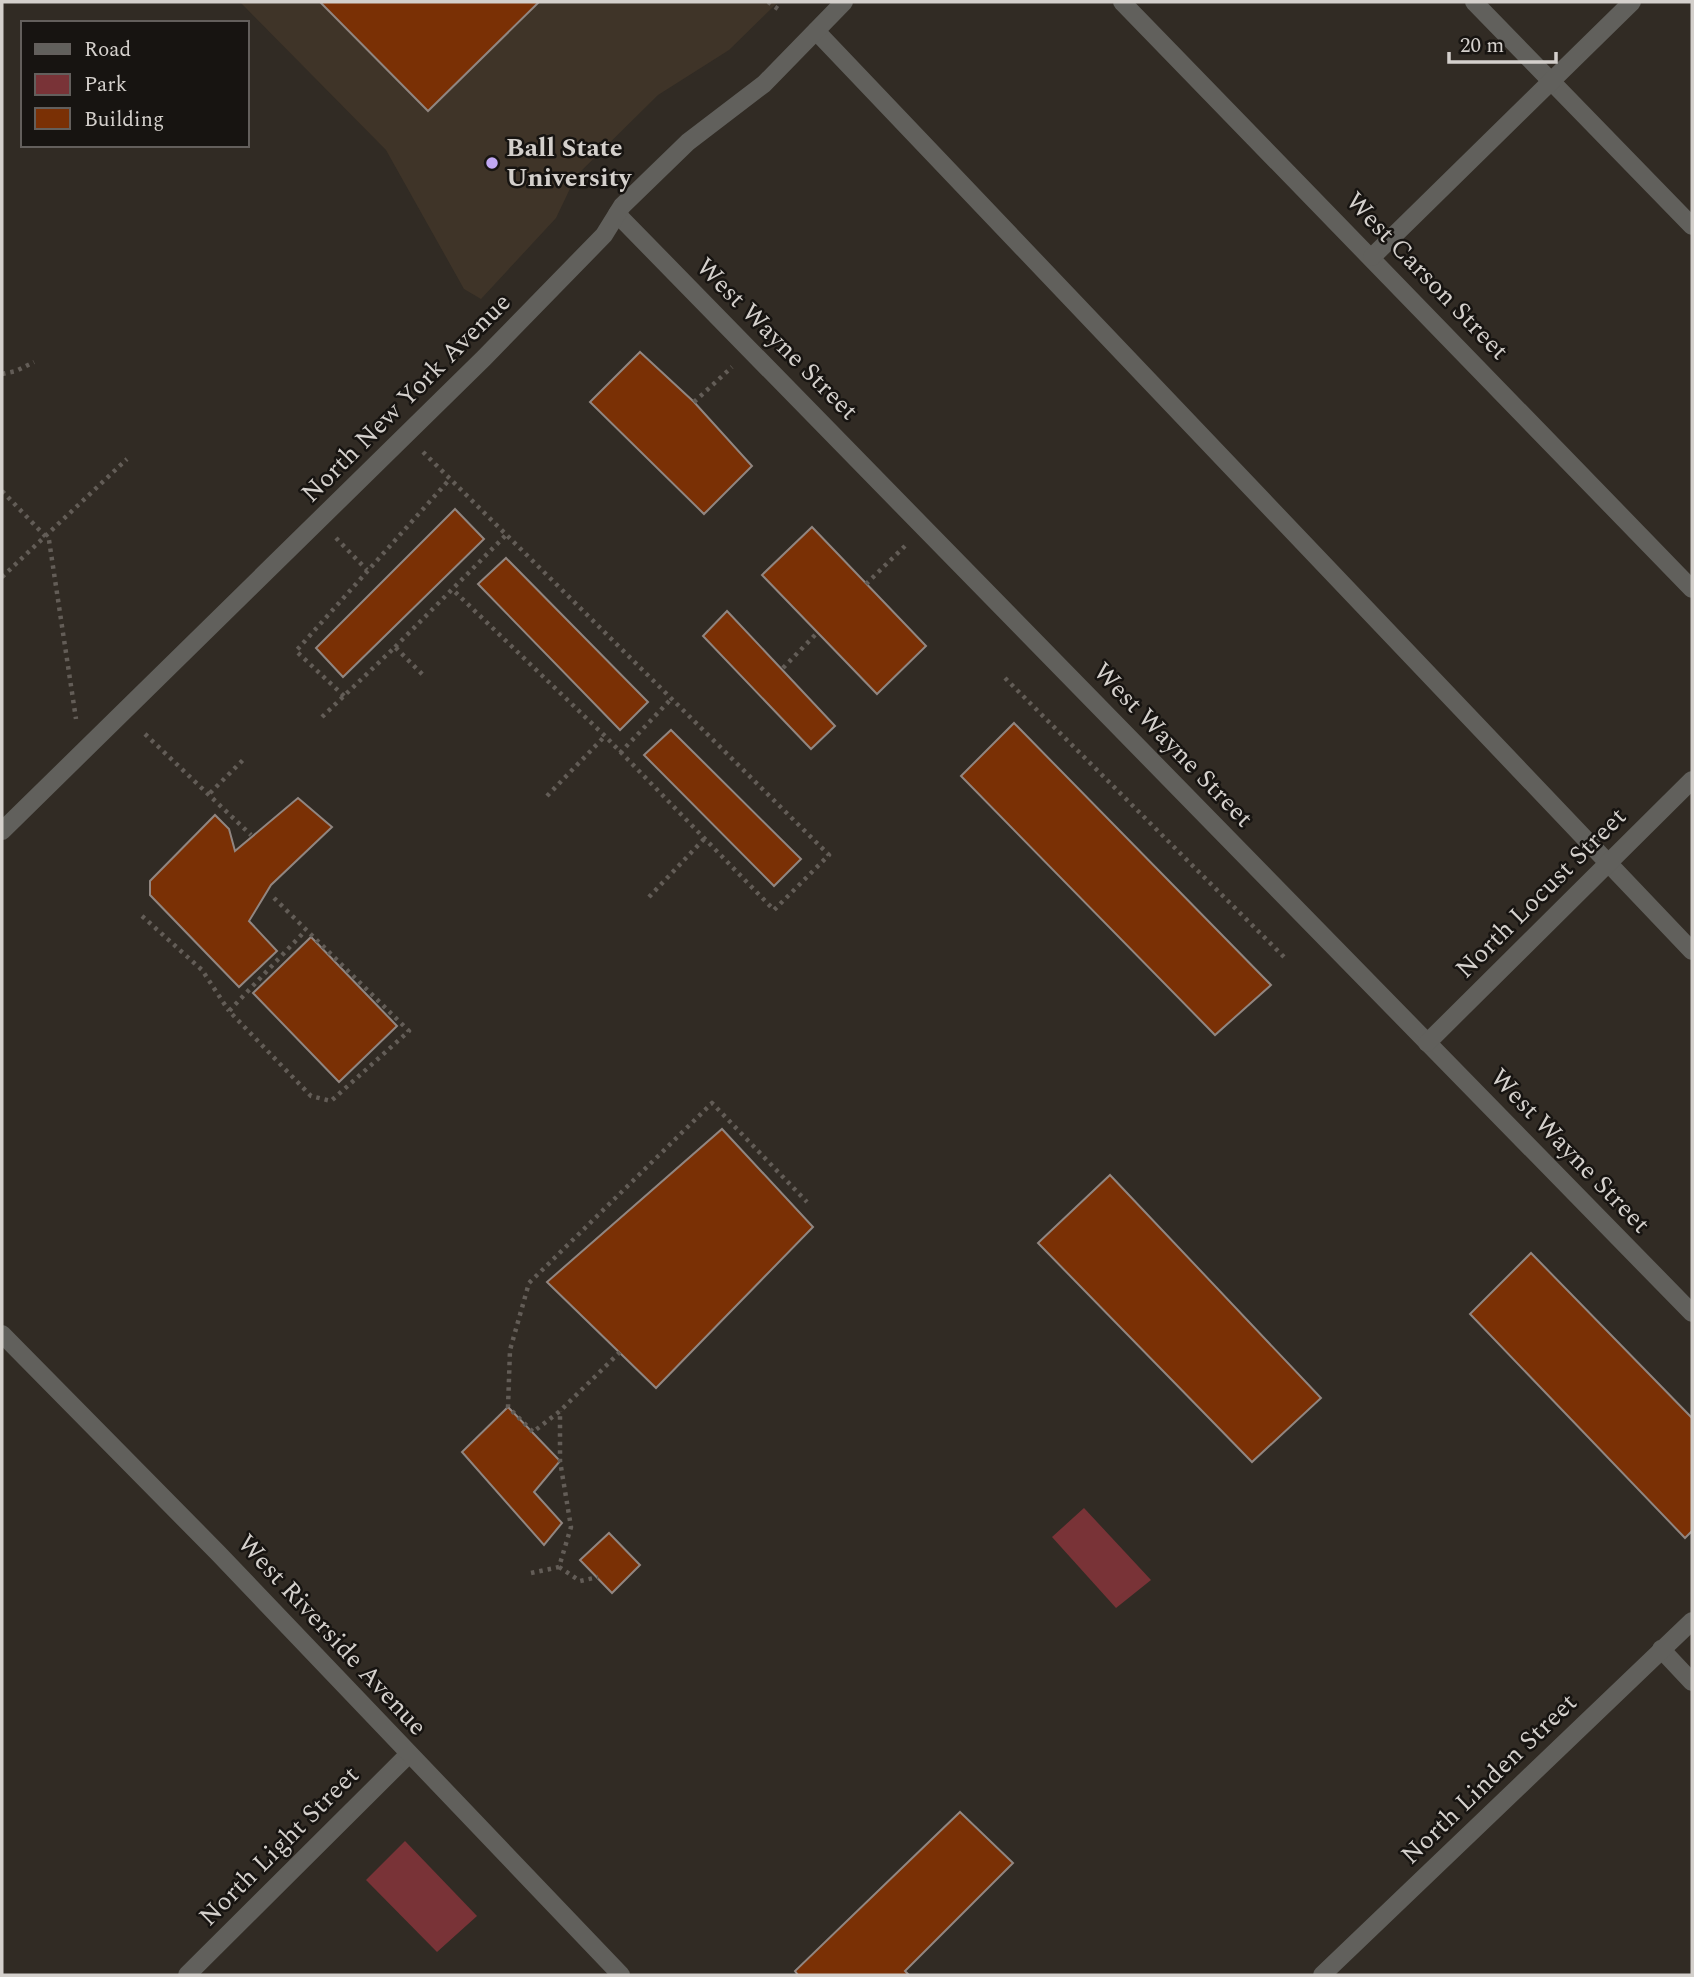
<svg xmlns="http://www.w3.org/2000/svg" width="1694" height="1977" font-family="Spectral,serif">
	<rect width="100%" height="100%" fill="#312b24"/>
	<path fill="#3f3428" d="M240,2h538l-49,48 -71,45 -82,81 -20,42 -75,81 -17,-10 -78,-139z"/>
	<g fill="#793337">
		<path d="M1084,1508l67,72 -35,28 -64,-71z"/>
		<path d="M405,1841l72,75 -40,36 -71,-72z"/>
	</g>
	<g fill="#7a3005" stroke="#918681" stroke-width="2">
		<path d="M320,2h219l-111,109z"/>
		<path d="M640,352l54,50 58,64 -48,48 -114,-112z"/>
		<path d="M455,509l29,30 -141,138 -27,-29z"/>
		<path d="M812,527l114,119 -49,48 -115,-119z"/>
		<path d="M506,558l142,144 -28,28 -142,-146z"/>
		<path d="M727,611l108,115 -24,23 -108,-113z"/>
		<path d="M1014,723l257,262 -56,50 -254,-259z"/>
		<path d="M671,730l130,129 -27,27 -130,-131z"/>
		<path d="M298,798l34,29 -61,58 -22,36 28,30 -38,36 -89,-92v-14l65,-66 14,14 6,22z"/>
		<path d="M311,937l86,89 -58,56 -86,-89z"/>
		<path d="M722,1129l91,98 -157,161 -109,-106z"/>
		<path d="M1110,1175l211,223 -69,64 -214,-219z"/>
		<path d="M1531,1253l161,165v113l-7,7 -215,-224z"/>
		<path d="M508,1407l52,54 -26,31 28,31 -18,22 -82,-93z"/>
		<path d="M609,1533l31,32 -28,28 -32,-33z"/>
		<path d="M960,1812l53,51 -108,108 4,4h-111l-3,-4z"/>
	</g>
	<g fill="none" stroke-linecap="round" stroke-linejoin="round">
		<g stroke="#635d57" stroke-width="4.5" stroke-dasharray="3.5 5" stroke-linecap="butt">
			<path d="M768,2l10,7"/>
			<path d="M2,374l14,-3 18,-9"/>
			<path d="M694,402l38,-35"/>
			<path d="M423,452l406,403 -55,55 -169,-174 -153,-147"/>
			<path d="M2,491l47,49 27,179"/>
			<path d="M336,538l31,32"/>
			<path d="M2,577l125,-118"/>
			<path d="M866,584l39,-38"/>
			<path d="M395,647l112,-113"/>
			<path d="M783,668l34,-35"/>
			<path d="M1005,678l282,282"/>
			<path d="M344,696l-48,-45 153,-171"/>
			<path d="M322,717l73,-70 29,29"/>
			<path d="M145,734l106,101"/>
			<path d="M620,753l52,-55"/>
			<path d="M210,793l36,-36"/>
			<path d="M547,796l58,-60"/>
			<path d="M649,897l56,-59"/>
			<path d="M274,898l135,133 -78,70 -20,-5 -82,-85 76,-80"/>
			<path d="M142,916l60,54 27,41"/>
			<path d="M620,1352l-60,59 -27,21 -25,-25 2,-57 19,-67 183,-180 95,99"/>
			<path d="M559,1567l21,14 18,-4"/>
			<path d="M531,1573l28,-6 12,-40 -11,-66v-50"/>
		</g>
		<g stroke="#61605c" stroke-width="18">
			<path d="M1474,2l218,224"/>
			<path d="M816,31l876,920"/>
			<path d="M1661,1649l31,33"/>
		</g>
		<g stroke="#61605c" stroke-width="18">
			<path d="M1122,2l570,587"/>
			<path d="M617,214l1075,1099"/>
			<path d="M1372,257l260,-255"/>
			<path d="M1427,1043l265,-263"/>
			<path d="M187,1975l221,-220"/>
			<path d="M1322,1975l370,-354"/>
		</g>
		<g stroke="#61605c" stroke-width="18">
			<path d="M2,831l482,-473 120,-123 18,-29 66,-64 76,-58 80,-82"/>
			<path d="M2,1334l216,219 403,422"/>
		</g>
	</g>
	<circle fill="#c1a8f3" stroke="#171411" stroke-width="2.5" cx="492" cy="163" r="7"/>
	<g text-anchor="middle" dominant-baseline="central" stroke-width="5" stroke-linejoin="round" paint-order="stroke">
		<g font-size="26" font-weight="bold" fill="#d4d0cc" stroke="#171411" text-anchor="start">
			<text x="506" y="148">Ball State<tspan x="506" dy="30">University</tspan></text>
		</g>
		<g font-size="26" fill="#d4d0cc" stroke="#171411">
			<text transform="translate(1427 276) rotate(46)">West Carson Street</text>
			<text transform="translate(777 339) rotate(45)">West Wayne Street</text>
			<text transform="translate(406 398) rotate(-45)">North New York Avenue</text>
			<text transform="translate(1173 745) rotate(46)">West Wayne Street</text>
			<text transform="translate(1541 893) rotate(-45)">North Locust Street</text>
			<text transform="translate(1570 1151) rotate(46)">West Wayne Street</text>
			<text transform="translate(332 1635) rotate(47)">West Riverside Avenue</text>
			<text transform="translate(1489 1779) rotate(-44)">North Linden Street</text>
			<text transform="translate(279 1846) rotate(-45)">North Light Street</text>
		</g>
	</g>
	<rect width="1694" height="1977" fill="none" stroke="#d4d0cc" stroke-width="7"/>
	<rect x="21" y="21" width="228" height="126" fill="#171411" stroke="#635f5c" stroke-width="2"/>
	<rect x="35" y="44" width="35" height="10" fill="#61605c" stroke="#635f5c" stroke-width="2"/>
	<text x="84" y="56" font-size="21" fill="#d4d0cc">Road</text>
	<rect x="35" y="74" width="35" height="21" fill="#793337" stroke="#635f5c" stroke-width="2"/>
	<text x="84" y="91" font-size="21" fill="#d4d0cc">Park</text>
	<rect x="35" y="108" width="35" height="21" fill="#7a3005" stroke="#635f5c" stroke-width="2"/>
	<text x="84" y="126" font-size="21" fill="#d4d0cc">Building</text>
	<path d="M1449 52v10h107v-10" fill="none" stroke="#d4d0cc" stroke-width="3.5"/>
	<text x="1460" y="52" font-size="21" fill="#d4d0cc" stroke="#171411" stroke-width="5" paint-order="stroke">20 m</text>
</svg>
